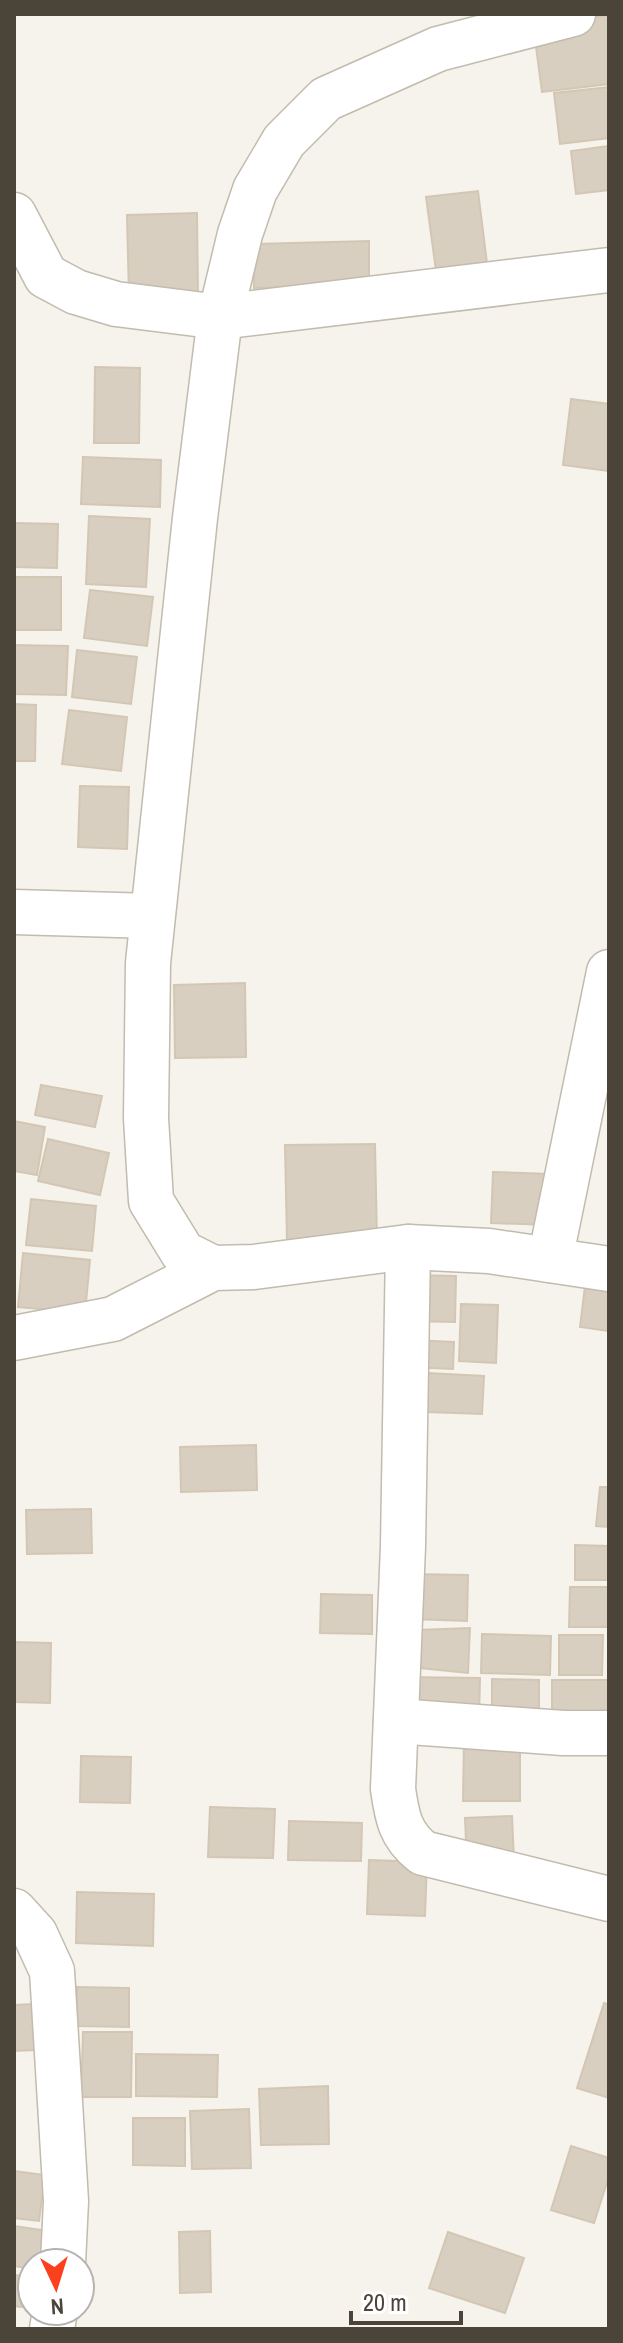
<svg xmlns="http://www.w3.org/2000/svg" width="623" height="2343" font-family="'Archivo Narrow',sans-serif">
	<rect width="100%" height="100%" fill="#f6f3ec"/>
	<g fill="#d8cfc1" stroke="#d3c7b4" stroke-width="2">
		<path d="M609,15v69l-67,8 -9,-68z"/>
		<path d="M609,87v51l-49,6 -6,-51z"/>
		<path d="M609,146v44l-33,4 -5,-43z"/>
		<path d="M478,191l10,80 -51,7 -11,-81z"/>
		<path d="M197,213l1,84 -69,1 -2,-83z"/>
		<path d="M369,241v44l-115,3 -1,-44z"/>
		<path d="M95,367l45,1 -1,75h-45z"/>
		<path d="M571,399l38,5v67l-46,-6z"/>
		<path d="M83,457l78,3 -1,47 -79,-3z"/>
		<path d="M89,516l61,3 -4,68 -60,-3z"/>
		<path d="M14,523l44,1 -1,44 -43,-1z"/>
		<rect x="14" y="577" width="47" height="53"/>
		<path d="M90,590l63,7 -6,49 -63,-8z"/>
		<path d="M14,645l54,1 -2,49 -52,-1z"/>
		<path d="M77,650l60,7 -6,47 -59,-7z"/>
		<path d="M14,704l22,1 -1,56h-21z"/>
		<path d="M69,710l58,7 -6,54 -59,-7z"/>
		<path d="M80,786l49,1 -2,62 -49,-2z"/>
		<path d="M245,983l1,74 -71,1 -1,-73z"/>
		<path d="M41,1085l61,11 -7,31 -60,-12z"/>
		<path d="M14,1121l31,6 -8,48 -23,-4z"/>
		<path d="M48,1139l61,14 -9,42 -62,-14z"/>
		<path d="M375,1144l2,95 -90,2 -2,-96z"/>
		<path d="M493,1172l58,2 -2,51 -58,-2z"/>
		<path d="M31,1199l65,7 -4,45 -66,-6z"/>
		<path d="M23,1253l67,7 -5,53 -67,-6z"/>
		<path d="M412,1275l44,1 -1,46 -44,-1z"/>
		<path d="M586,1278l23,3v50l-29,-4z"/>
		<path d="M461,1304l37,1 -2,58 -37,-2z"/>
		<path d="M410,1340l44,2 -1,27 -44,-2z"/>
		<path d="M428,1373l56,3 -2,38 -55,-2z"/>
		<path d="M256,1445l1,45 -76,2 -1,-45z"/>
		<path d="M600,1487h9v40l-13,-1z"/>
		<path d="M91,1509l1,44 -65,1 -1,-44z"/>
		<path d="M575,1545l34,1v34h-34z"/>
		<path d="M412,1574l56,1 -1,46 -57,-2z"/>
		<path d="M570,1587h39v40h-40z"/>
		<path d="M321,1594l51,1v39l-52,-1z"/>
		<path d="M470,1628l-2,45 -58,-6 6,-37z"/>
		<path d="M482,1634l69,2 -1,39 -69,-2z"/>
		<path d="M559,1635h44l-1,40h-43z"/>
		<path d="M14,1642l37,1 -1,60 -36,-1z"/>
		<path d="M405,1677l75,1 -1,42 -74,-1z"/>
		<path d="M492,1679l47,1v42h-47z"/>
		<rect x="552" y="1680" width="57" height="48"/>
		<path d="M464,1738l56,1v62h-57z"/>
		<path d="M81,1756l50,1 -1,46 -50,-1z"/>
		<path d="M210,1807l65,2 -2,49 -65,-1z"/>
		<path d="M512,1816l2,46 -47,2 -2,-46z"/>
		<path d="M289,1821l73,2 -1,38 -73,-1z"/>
		<path d="M369,1860l58,2 -2,54 -58,-2z"/>
		<path d="M77,1892l77,2 -1,52 -77,-3z"/>
		<path d="M77,1987l52,1v39l-52,-1z"/>
		<path d="M604,2003l5,2v93l-32,-10z"/>
		<path d="M34,2004l1,46 -21,1v-46z"/>
		<path d="M83,2032h49l-1,65h-50z"/>
		<path d="M136,2054l82,1 -1,42 -81,-1z"/>
		<path d="M328,2086l1,58 -68,1 -2,-56z"/>
		<path d="M249,2109l2,59 -59,1 -2,-58z"/>
		<path d="M133,2118h52v48l-52,-1z"/>
		<path d="M571,2146l38,12v18l-15,47 -43,-13z"/>
		<path d="M14,2171l31,4 -6,46 -25,-3z"/>
		<path d="M14,2226l35,5 -5,32h-12v6l-18,-3z"/>
		<path d="M210,2231l1,61 -31,1 -1,-61z"/>
		<path d="M448,2232l76,26 -19,55 -76,-25z"/>
		<path d="M14,2275l18,2 -2,31 -16,-2z"/>
	</g>
	<g fill="none" stroke-linecap="round" stroke-linejoin="round">
		<defs>
			<g id="minor">
				<path d="M14,215l32,61 30,16 40,12 104,13 389,-47"/>
				<path d="M14,912l138,4"/>
				<path d="M408,1247l-5,299 -10,243c4,28 7,46 30,64l186,46"/>
				<path d="M550,1260l59,-288"/>
				<path d="M213,1268l-30,-15 -32,-52 -5,-83 2,-155 47,-445 25,-201 20,-83 15,-44 29,-49 42,-42 112,-50 135,-35"/>
				<path d="M14,1338l99,-19 100,-51 41,-1 154,-20 81,4 120,18"/>
				<path d="M396,1721l167,12h46"/>
				<path d="M14,1911l21,23 17,37 14,230 -3,62"/>
				<path d="M52,2329l3,-18"/>
			</g>
		</defs>
		<use href="#minor" stroke="#c2bbae" stroke-width="47"/>
		<use href="#minor" stroke="#fff" stroke-width="44"/>
	</g>
	<rect width="623" height="2343" fill="none" stroke="#4b4439" stroke-width="32"/>
	<g transform="translate(56 2287) rotate(176)"><circle r="38" fill="#ffffff" stroke="#b7b4b0" stroke-width="2"/>
	<path d="M0-6L14 30L0 20L-14 30Z" fill="#fc3f1d"/>
	<text y="-12" font-size="22" font-weight="bold" text-anchor="middle" fill="#4b4439">N</text>
	</g>
	<path d="M351 2311v12h110v-12" fill="none" stroke="#4b4439" stroke-width="4"/>
	<text x="363" y="2311" font-size="24" fill="#4b4439" stroke="#ffffff" stroke-width="6" paint-order="stroke">20 m</text>
</svg>
